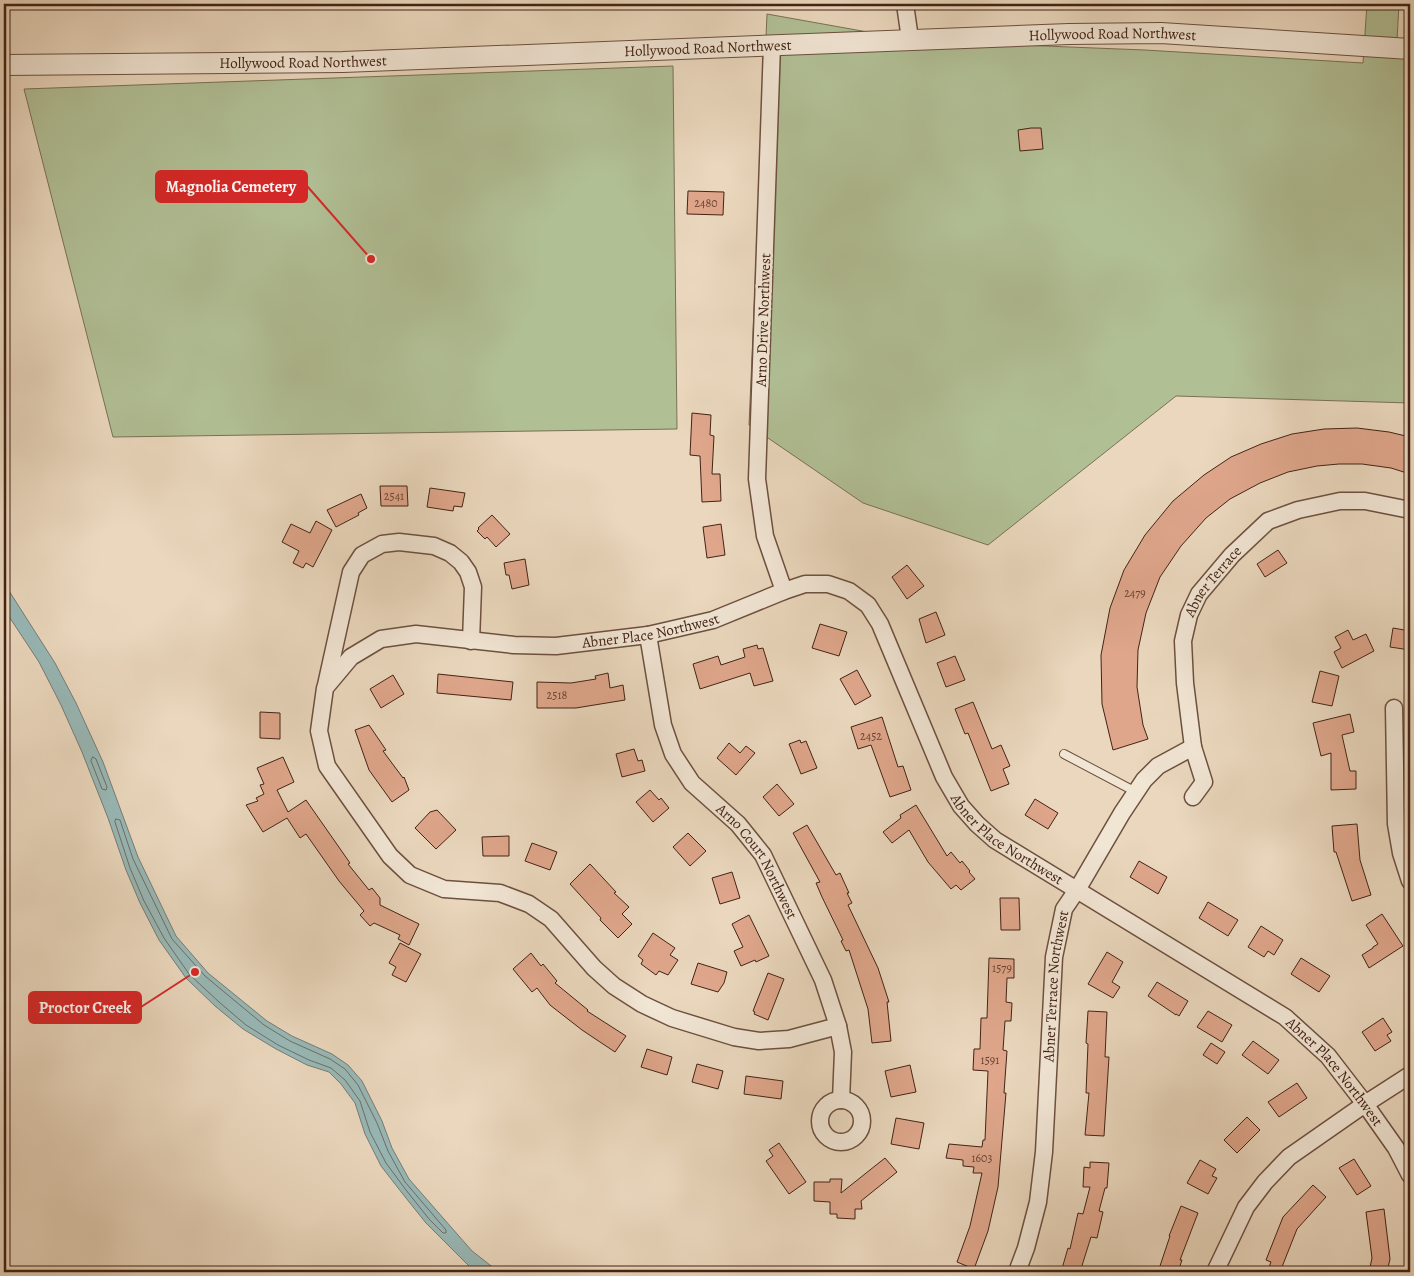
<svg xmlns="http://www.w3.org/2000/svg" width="1414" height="1276" font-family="Alegreya,serif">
	<rect width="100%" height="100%" fill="#ead7bd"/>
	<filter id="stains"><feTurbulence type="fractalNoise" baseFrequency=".004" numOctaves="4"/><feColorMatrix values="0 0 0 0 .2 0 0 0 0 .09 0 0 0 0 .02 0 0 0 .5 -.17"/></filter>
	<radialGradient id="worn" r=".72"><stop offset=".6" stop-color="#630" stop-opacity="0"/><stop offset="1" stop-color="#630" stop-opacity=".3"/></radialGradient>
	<g fill="#b1bf95" stroke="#7a7155">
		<path d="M1367,4h32l-2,37 13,4v358l-234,-7 -188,149 -125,-42 -114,-78 18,-411 151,27 227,9 218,13z"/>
		<path d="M673,66l4,363 -564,8 -89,-348z"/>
	</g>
	<path fill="#98b8b6" stroke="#767c76" d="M4,583l51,80 21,40 27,59 35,95 38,79 32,37 59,48 25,15 40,18 16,11 14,16 20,40 10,27 17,31 63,72 27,21h-24l-49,-49 -24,-30 -21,-27 -16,-32 -10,-31 -14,-19 -12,-12 -22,-7 -31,-16 -33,-20 -28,-23 -29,-28 -27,-38 -19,-37 -14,-33 -18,-52 -26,-66 -21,-47 -22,-43 -35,-53z"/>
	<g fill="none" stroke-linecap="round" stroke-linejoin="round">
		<g stroke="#6e6e66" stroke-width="1">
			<path d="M93,757l3,2 11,28 -1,3 -4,-1 -11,-28z"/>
			<path d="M116,819l4,1 13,39 39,80 33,37 59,49 26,16 40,18 15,10 13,16 19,38 11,28 17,31 41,48v3h-3l-14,-14 -23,-29 -20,-27 -16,-31 -10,-31 -15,-21 -14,-12 -22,-8 -31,-15 -32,-20 -27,-23 -30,-28 -25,-36 -20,-37 -14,-33 -15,-46z"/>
		</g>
	</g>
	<g fill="#dfa68b" stroke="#432315">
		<path d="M1031,128h10l2,21 -23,2 -2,-21z"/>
		<path d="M688,191l36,1 -1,23 -36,-1z"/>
		<path d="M692,413l19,2 -1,20 4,1 -2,38h8l1,27 -19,1 -2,-46 -10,-1z"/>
		<path d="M1357,428l32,4 21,5v37l-19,-6 -29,-4h-23l-22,2 -29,6 -28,11 -30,16 -24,19 -25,28 -21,31 -14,36 -8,37 -1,37 6,38 5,14 -35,11 -11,-46 -1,-49 9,-47 14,-38 21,-35 28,-34 31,-26 27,-18 30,-13 31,-10 32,-5z"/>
		<path d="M380,486h27l1,20h-27z"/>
		<path d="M430,488l35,5 -3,14 -8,-1 -1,5 -26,-4z"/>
		<path d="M361,494l6,14 -9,5 1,2 -23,12 -9,-17z"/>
		<path d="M492,515l18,19 -14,13 -9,-10 -2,2 -8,-8 2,-2 -1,-1z"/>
		<path d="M316,521l16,9 -19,37 -7,-4 -3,5 -10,-5 6,-12 -17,-9 9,-18 19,9z"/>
		<path d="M721,524l4,31 -18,3 -4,-31z"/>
		<path d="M1278,550l9,13 -22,14 -8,-13z"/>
		<path d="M525,559l4,26 -17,4 -3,-14h-3l-2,-12z"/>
		<path d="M907,565l17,21 -17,13 -15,-22z"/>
		<path d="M936,612l9,23 -19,8 -7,-24z"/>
		<path d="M820,624l27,8 -8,24 -27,-8z"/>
		<path d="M1393,628l17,3v19l-20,-3z"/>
		<path d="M1348,630l5,10 13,-6 8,17 -32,17 -8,-16 7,-4 -6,-11z"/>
		<path d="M757,645l1,4 5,-1 10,33 -19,5 -4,-13 -50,16 -7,-25 25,-8 3,9 24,-8 -2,-8z"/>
		<path d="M955,656l10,24 -19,7 -9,-24z"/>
		<path d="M857,670l14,26 -16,9 -15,-26z"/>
		<path d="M1320,671l19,5 -7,30 -20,-4z"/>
		<path d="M608,673l2,15 13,-3 2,15 -49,8h-39v-26l34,1 25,-4 -1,-3z"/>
		<path d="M438,674l75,8 -2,18 -74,-7z"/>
		<path d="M393,675l11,19 -23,14 -11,-19z"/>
		<path d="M973,702l19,47 9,-4 9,21 -7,3 6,15 -18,7 -23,-58 -3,1 -10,-25z"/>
		<path d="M260,712l20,1v26l-20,-1z"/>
		<path d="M1350,714l4,18 -12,3 8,36h6v18l-25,1v-37l-10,3 -8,-33z"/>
		<path d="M882,717l16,50 5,-1 8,24 -21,7 -19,-52 -13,4 -7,-22z"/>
		<path d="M369,725l17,25 -3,1 20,27 1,-1 5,13 -17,12 -23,-32 -14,-40z"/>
		<path d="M800,740l1,3 5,-2 11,27 -16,6 -12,-30z"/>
		<path d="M729,743l11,10 6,-7 9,7 -19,22 -19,-17z"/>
		<path d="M634,749l4,12 4,-1 3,11 -23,6 -6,-23z"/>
		<path d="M283,757l11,25 -17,8 11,22 18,-12 44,63 -2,1 21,26 3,-2 8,10v7l39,19 -10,21 -11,-6 2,-4 -26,-12 -4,3 -10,-11 4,-4 -25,-30 -33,-47 -6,4 -13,-20 -24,14 -17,-27 12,-4 -2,-3 8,-4 -4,-9 4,-1 -7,-16z"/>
		<path d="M777,784l17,20 -15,12 -16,-19z"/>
		<path d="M650,790l9,10 2,-2 8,10 -16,14 -17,-20z"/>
		<path d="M1035,799l23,14 -10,16 -23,-14z"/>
		<path d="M916,805l31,51 4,-4 9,11 2,-2 8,10 -1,1 6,7 -14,11 -5,-5 -5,4 -23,-27 -19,-32 -17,13 -9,-11 18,-14 -1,-3z"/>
		<path d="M437,810l19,20 -20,19 -21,-21 15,-16z"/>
		<path d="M1357,824l3,36 11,35 -19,6 -16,-49h-2l-2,-26z"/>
		<path d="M807,825l29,50 4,-2 9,20h-2l5,10 -4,2 30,63 11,34h-2l4,39 -19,2 -4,-34 -19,-59 -3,1 -5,-10 2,-1 -21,-43 -6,-14 4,-1 -27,-49z"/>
		<path d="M688,833l18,18 -16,15 -17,-19z"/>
		<path d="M509,836v20h-26l-1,-19z"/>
		<path d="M532,843l25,9 -7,18 -25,-9z"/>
		<path d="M1139,861l28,16 -9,17 -28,-17z"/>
		<path d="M590,864l26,28 -2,1 15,14 -7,7 10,10 -14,14 -18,-18 1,-2 -31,-34z"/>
		<path d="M732,872l8,26 -20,6 -8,-26z"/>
		<path d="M1000,898h19l1,32h-19z"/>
		<path d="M1208,902l30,18 -10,16 -29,-18z"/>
		<path d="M1382,914l21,32 -34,22 -7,-13 11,-7v-1l5,-3 -12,-19z"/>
		<path d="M749,915l20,41 -13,6 -1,-2 -14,6 -7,-15 9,-4 -11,-23z"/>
		<path d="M1261,926l22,14 -9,15 -6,-4 -4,6 -16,-10z"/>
		<path d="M653,933l22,15 -5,7 8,5 -10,15 -9,-4 -3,4 -15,-11 2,-4 -5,-4z"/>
		<path d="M400,943l21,11 -15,28 -14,-7 4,-8 -7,-4z"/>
		<path d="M1107,952l16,10 -11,20 8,5 -7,11 -25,-14z"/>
		<path d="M531,953l10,13 2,-2 14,17 -2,2 33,27 -1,1 39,25 -11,16 -33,-22 -32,-25 -13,-17 -5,4 -19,-23z"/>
		<path d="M989,958l25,1v19h-7l-1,24 6,1 -1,18h-6l-2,29 4,1 -3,42h2l-8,94 -10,44 -14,38 -17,-7 13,-36 12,-53h-9l1,-6 -11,-1v-6l-17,-2 3,-14 33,3 1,-7h2l3,-69 -15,-1 1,-21h6l1,-31h6z"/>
		<path d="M1301,958l29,18 -11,16 -28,-18z"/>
		<path d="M698,963l29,9 -3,11 -6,9 -27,-8z"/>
		<path d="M768,973l16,6 -16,41 -14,-6 1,-2 -2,-1z"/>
		<path d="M1157,982l31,19 -9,15 -3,-2v1l-28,-19z"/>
		<path d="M1088,1011l19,1 -2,45h4l-5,79 -19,-1 4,-42h-3l2,-49 -2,-1z"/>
		<path d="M1208,1011l24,14 -10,17 -25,-15z"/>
		<path d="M1383,1018l9,14 -5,3 4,6 -16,10 -13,-19z"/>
		<path d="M1253,1041l26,19 -11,14 -26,-19z"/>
		<path d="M1211,1043l14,9 -8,12 -14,-9z"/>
		<path d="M647,1049l25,8 -5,18 -26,-8z"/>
		<path d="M697,1064l26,7 -5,18 -26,-7z"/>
		<path d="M910,1065l6,27 -25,5 -6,-26z"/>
		<path d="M746,1076l37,5 -2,18 -37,-5z"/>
		<path d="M1297,1083l10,15 -28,19 -11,-15z"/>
		<path d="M1247,1117l13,13 -23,23 -13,-13z"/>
		<path d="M896,1118l28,5 -5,26 -28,-5z"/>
		<path d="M779,1143l27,39 -17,12 -23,-33 7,-5 -4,-6z"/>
		<path d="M885,1158l12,14 -36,29 1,8h-7v10l-18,-1v-4h-7v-12l-16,-1v-19h16v-3h12l-1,14z"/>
		<path d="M1354,1159l17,27 -14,9 -18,-27z"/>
		<path d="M1200,1160l16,9 -4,7 5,2 -9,16 -21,-11z"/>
		<path d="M1090,1162l19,1 -2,25h-2l-6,23 4,1 -6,26 -6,-1 -11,35h-19l7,-24 2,1 8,-36 5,1 7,-27h-7l1,-20 6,1z"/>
		<path d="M1313,1185l13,12 -29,32 -17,43h-13l4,-10 -5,-2 17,-43z"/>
		<path d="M1181,1206l17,7 -18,47h2l-4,12h-20l12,-36h-1z"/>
		<path d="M1384,1209l6,50 -3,13h-18l3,-14 -6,-46z"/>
	</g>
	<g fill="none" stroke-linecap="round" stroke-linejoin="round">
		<defs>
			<path id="service" d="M1064,754l72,38"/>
			<g id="minor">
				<path d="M905,4l5,35"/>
				<path d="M772,45l-15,434 8,57 19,55"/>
				<path id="s1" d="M648,635l15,90 10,29 19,29 46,41 25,31 60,125 15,46 5,26 -2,48"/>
				<path d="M326,685l25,-113 11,-17 20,-11 17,-2 35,4 16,7 11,9 7,10 5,15 -2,54"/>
				<path d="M1394,708l2,116 5,29 9,28"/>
				<path id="s2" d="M1193,797l11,-15 -11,-35 -8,-64 -2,-42 6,-26 10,-21 33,-39 36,-34 30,-11 42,-9h25l45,9"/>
				<path id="s3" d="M838,1026l-49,13 -30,2 -25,-4 -62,-19 -30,-14 -28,-18 -20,-18 -43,-49 -22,-15 -29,-11 -56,-4 -34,-14 -20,-19 -63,-90 -8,-35 6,-43 26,-31 30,-18 35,-5 98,11 42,1 92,-11 65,-15 71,-29 21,-7h23l21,7 19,14 12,19 64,153 17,29 16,18 18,16 290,177 43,39 37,48 31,44 14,27"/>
				<circle cx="841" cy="1121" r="21"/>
				<path id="s4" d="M1017,1272l9,-24 12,-46 6,-50 10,-195 10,-48 13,-19 45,-77 22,-33 14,-14 35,-19"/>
				<path d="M1215,1272l31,-65 19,-25 24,-25 76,-53 45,-29"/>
			</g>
			<g id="tertiary">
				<path id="s5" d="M4,65l339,-3 726,-28 92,-1 249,16"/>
			</g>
		</defs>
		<use href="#service" stroke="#6d503f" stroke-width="10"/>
		<use href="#minor" stroke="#6d503f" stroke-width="19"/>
		<use href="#tertiary" stroke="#6d503f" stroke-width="22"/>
		<use href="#service" stroke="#f1e5d4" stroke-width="8"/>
		<use href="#minor" stroke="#f1e5d4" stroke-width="16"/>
		<use href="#tertiary" stroke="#f1e5d4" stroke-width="20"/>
	</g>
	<g text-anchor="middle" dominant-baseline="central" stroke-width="5" stroke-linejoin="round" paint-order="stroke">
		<g font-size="12" fill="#6a4432">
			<text x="706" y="203">2480</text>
			<text x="394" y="496">2541</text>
			<text x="1135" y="593">2479</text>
			<text x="557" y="695">2518</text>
			<text x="871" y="736">2452</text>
			<text x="1002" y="968">1579</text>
			<text x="990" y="1060">1591</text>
			<text x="982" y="1158">1603</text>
		</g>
		<g font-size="15" fill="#432315" stroke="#f1e5d4">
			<text stroke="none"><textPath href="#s5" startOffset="1109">Hollywood Road Northwest</textPath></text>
			<text stroke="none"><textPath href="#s5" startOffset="704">Hollywood Road Northwest</textPath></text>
			<text stroke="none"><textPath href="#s5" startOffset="299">Hollywood Road Northwest</textPath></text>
			<text transform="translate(763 320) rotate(-88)">Arno Drive Northwest</text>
			<text stroke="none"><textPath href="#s2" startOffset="230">Abner Terrace</textPath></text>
			<text stroke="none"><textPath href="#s3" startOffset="1044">Abner Place Northwest</textPath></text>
			<text stroke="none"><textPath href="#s3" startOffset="1554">Abner Place Northwest</textPath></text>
			<text stroke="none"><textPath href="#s1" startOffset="260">Arno Court Northwest</textPath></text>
			<text stroke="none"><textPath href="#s4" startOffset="290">Abner Terrace Northwest</textPath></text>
			<text stroke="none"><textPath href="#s3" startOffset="1959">Abner Place Northwest</textPath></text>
		</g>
	</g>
	<path fill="none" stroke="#d62828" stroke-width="2" d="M371 259L307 186M195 972L141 1007"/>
	<g fill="#d62828" stroke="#f1e5d4" stroke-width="2">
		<circle cx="371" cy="259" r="5"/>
		<circle cx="195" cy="972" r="5"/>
	</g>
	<g fill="#d62828" stroke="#d62828" stroke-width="2">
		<rect x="156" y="171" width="151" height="31" rx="5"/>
		<rect x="29" y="992" width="112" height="31" rx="5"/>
	</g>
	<g font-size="16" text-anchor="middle" font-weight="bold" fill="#fff">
		<text x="231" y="192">Magnolia Cemetery</text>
		<text x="85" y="1013">Proctor Creek</text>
	</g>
	<rect width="1414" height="1276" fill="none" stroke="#ead7bd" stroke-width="20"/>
	<rect x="5" y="5" width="1404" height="1266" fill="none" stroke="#432315" stroke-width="2.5"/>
	<rect x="10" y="10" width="1394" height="1256" fill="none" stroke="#432315"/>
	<rect width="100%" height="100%" filter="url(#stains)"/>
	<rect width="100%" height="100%" fill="url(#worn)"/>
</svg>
